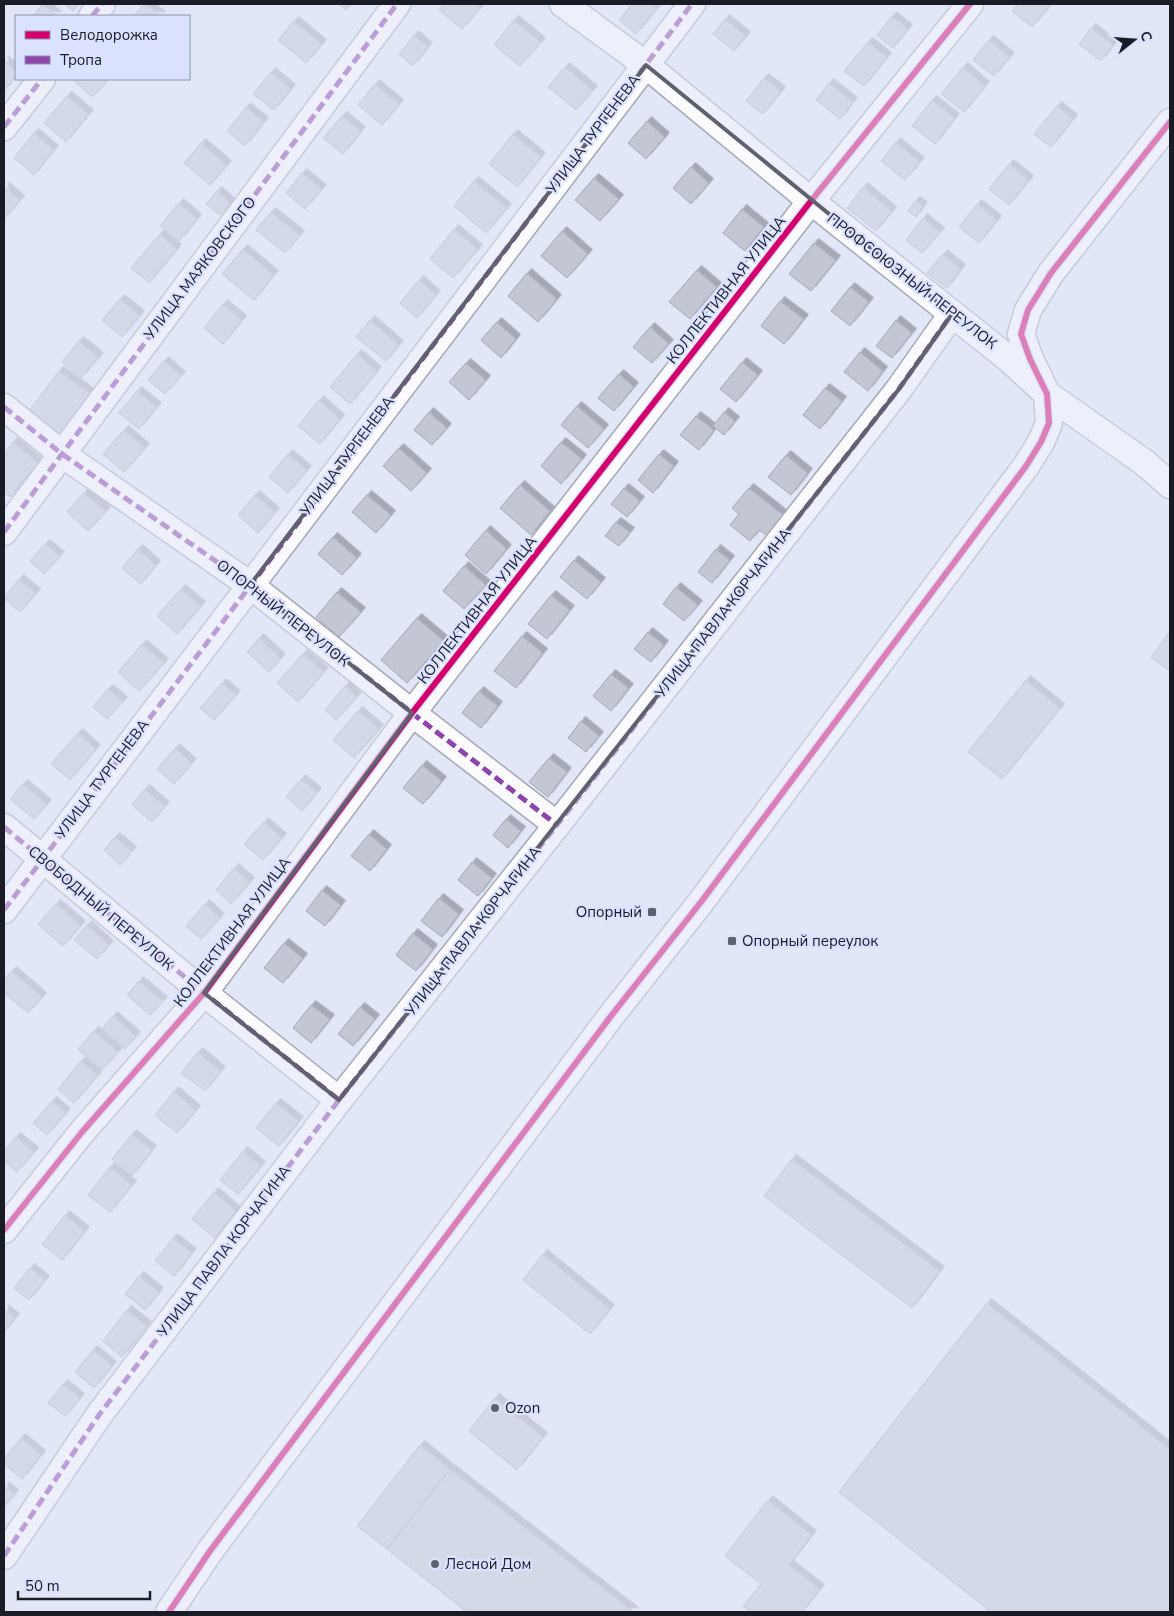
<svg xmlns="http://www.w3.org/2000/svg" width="1174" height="1616" font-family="'Nunito Sans',sans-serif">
	<defs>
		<filter id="shadow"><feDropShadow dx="4.5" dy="-4.5" stdDeviation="0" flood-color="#0004"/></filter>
	</defs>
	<rect width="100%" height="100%" fill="#e2e7f7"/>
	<g fill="#c3c7d3" stroke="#a4a8b4" filter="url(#shadow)">
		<path d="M43,4l14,12h-24z"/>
		<path d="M64,4h15l-6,7z"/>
		<path d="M144,4h2l15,12h-27z"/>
		<path d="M339,4h13l-6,6z"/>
		<path d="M444,4h33l4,3 -19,22 -23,-19z"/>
		<path d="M632,4h20l5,4 -21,26 -17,-14z"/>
		<path d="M1018,4h33l-19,23 -20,-16z"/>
		<path d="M892,16l16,13 -15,19 -16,-13z"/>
		<path d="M725,19l21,17 -12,15 -21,-17z"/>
		<path d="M514,20l27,22 -21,24 -26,-21z"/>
		<path d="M294,21l28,23 -16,19 -28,-23z"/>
		<path d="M1091,28l22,17 -12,16 -22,-17z"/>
		<path d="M414,35l14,12 -15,19 -14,-12z"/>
		<path d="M989,40l21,17 -16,19 -21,-16z"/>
		<path d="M868,42l19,15 -23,29 -20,-15z"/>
		<path d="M4,60l12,11v4l-12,16z"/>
		<path d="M565,67l28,23 -17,20 -28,-23z"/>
		<path d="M963,67l22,19 -21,26 -23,-18z"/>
		<path d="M271,72l20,17 -17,21 -21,-16z"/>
		<path d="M764,78l17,13 -18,23 -17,-13z"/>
		<path d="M74,79h34l-15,18 -20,-17z"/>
		<path d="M829,83l24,19 -13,17 -24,-19z"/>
		<path d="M375,84l24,20 -17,21 -24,-20z"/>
		<path d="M67,96l22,18 -23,28 -22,-19z"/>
		<path d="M932,100l23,18 -20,26 -23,-18z"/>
		<path d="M1057,106l16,13 -22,28 -17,-13z"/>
		<path d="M246,107l18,15 -19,24 -18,-15z"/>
		<path d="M342,116l19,15 -18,23 -20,-16z"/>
		<path d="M647,121l18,16 -19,22 -18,-16z"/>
		<path d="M34,133l20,17 -20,25 -20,-17z"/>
		<path d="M513,134l28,23 -24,30 -28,-23z"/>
		<path d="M896,142l24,20 -15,18 -24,-19z"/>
		<path d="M201,143l26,22 -17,20 -26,-22z"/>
		<path d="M1009,164l20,16 -20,25 -20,-16z"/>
		<path d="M691,167l18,16 -18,21 -18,-16z"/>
		<path d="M302,173l20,16 -17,20 -19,-16z"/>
		<path d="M594,178l25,21 -19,22 -25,-21z"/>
		<path d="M474,181l33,27 -21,25 -32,-27z"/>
		<path d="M4,186l16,14 -16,19z"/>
		<path d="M863,187l29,24 -16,20 -29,-23z"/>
		<path d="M217,191l14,12 -11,12 -14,-11z"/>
		<path d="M915,201l8,5 -7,11 -8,-6z"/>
		<path d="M179,203l18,16 -18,22 -19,-15z"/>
		<path d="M977,204l20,16 -18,23 -20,-16z"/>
		<path d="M742,209l22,18 -19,24 -22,-18z"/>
		<path d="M271,212l29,23 -15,18 -29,-23z"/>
		<path d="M923,218l17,14 -18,21 -16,-13z"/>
		<path d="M454,229l24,20 -25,29 -23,-19z"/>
		<path d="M562,231l26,23 -21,24 -26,-22z"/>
		<path d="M160,234l17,15 -28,34 -18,-15z"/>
		<path d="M814,243l22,17 -25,31 -22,-17z"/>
		<path d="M243,249l31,26 -20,25 -32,-26z"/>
		<path d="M943,254l18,15 -14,19 -20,-15z"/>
		<path d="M697,270l20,17 -27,32 -21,-17z"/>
		<path d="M527,273l30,26 -19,23 -30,-26z"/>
		<path d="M419,280l17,15 -19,23 -17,-15z"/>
		<path d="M850,287l19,15 -19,24 -19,-15z"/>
		<path d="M120,299l20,16 -18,22 -20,-17z"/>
		<path d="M780,301l24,18 -20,25 -23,-18z"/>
		<path d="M223,304l19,16 -19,24 -19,-16z"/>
		<path d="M370,320l29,25 -13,16 -30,-24z"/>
		<path d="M896,320l16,13 -20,25 -16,-12z"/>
		<path d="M497,322l19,17 -15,19 -20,-18z"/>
		<path d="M650,327l19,17 -17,19 -19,-16z"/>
		<path d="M79,341l20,16 -18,21 -19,-16z"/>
		<path d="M860,352l23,19 -15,20 -24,-19z"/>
		<path d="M357,354l20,17 -27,33 -20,-17z"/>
		<path d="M164,361l17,15 -16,18 -17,-14z"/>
		<path d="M742,362l16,13 -22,27 -16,-13z"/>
		<path d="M466,363l20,17 -17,20 -20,-18z"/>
		<path d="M59,371l32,23 -31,41 -31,-24z"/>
		<path d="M619,374l15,13 -20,24 -16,-13z"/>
		<path d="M825,388l17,13 -22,28 -17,-14z"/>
		<path d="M137,391l20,16 -18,22 -20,-16z"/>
		<path d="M319,400l21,19 -20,25 -22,-18z"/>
		<path d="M577,406l27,23 -16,19 -27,-23z"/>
		<path d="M429,412l18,16 -15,17 -18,-15z"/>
		<path d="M724,412l11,9 -11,14 -11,-9z"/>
		<path d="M696,416l18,14 -15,20 -19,-15z"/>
		<path d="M124,430l21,18 -21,24 -21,-18z"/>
		<path d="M13,442l25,21 -28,34 -6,-5v-38z"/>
		<path d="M561,442l21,17 -21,25 -20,-18z"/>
		<path d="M399,448l28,25 -16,18 -28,-25z"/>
		<path d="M288,454l19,16 -19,23 -19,-16z"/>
		<path d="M659,454l15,12 -21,27 -15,-13z"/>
		<path d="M786,455l22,18 -17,22 -23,-18z"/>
		<path d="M520,485l30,26 -19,24 -31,-27z"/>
		<path d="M624,488l16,13 -13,16 -16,-13z"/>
		<path d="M749,488l38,30 -16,20 -12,-8 -9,11 -20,-16 9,-11 -7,-6z"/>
		<path d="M84,493l22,18 -18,20 -21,-19z"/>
		<path d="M255,495l20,17 -17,21 -20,-18z"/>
		<path d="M367,495l24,20 -15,18 -24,-21z"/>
		<path d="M616,522l14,10 -11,14 -14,-10z"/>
		<path d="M486,530l21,19 -21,25 -21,-19z"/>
		<path d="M333,537l24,21 -15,17 -24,-21z"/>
		<path d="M45,544l15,12 -16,18 -14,-13z"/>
		<path d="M138,549l18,16 -15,19 -19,-16z"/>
		<path d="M716,549l14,11 -18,23 -14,-11z"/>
		<path d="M574,560l27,22 -14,17 -27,-22z"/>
		<path d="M464,566l22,19 -22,24 -21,-18z"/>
		<path d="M19,579l17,14 -16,19 -16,-14z"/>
		<path d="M676,587l22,18 -14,16 -21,-17z"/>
		<path d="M181,589l20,17 -24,28 -20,-18z"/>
		<path d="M337,592l24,20 -22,25 -23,-20z"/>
		<path d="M551,595l19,15 -23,29 -19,-15z"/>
		<path d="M417,618l27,23 -37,42 -26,-23z"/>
		<path d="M1170,631v40l-19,-14z"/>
		<path d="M648,632l16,13 -13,17 -17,-13z"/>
		<path d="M522,636l21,17 -27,35 -22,-17z"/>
		<path d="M259,638l22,20 -12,14 -22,-20z"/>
		<path d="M142,644l22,19 -25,28 -21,-19z"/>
		<path d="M303,654l21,18 -26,30 -21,-19z"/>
		<path d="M611,674l18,14 -18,23 -18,-15z"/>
		<path d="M1026,680l34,28 -58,71 -34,-27z"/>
		<path d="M222,683l14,12 -22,25 -14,-12z"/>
		<path d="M345,686l12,11 -21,23 -11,-10z"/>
		<path d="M108,689l15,12 -16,18 -14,-12z"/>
		<path d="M479,691l19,15 -17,22 -19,-15z"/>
		<path d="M358,711l21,18 -25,29 -21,-18z"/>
		<path d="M581,721l18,15 -13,16 -18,-14z"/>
		<path d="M78,733l18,16 -26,31 -19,-16z"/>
		<path d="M175,748l17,15 -18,21 -17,-15z"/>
		<path d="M549,758l18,14 -19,25 -19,-15z"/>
		<path d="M422,765l20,16 -19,23 -20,-16z"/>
		<path d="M301,779l16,13 -15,19 -16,-14z"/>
		<path d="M23,784l24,20 -13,15 -24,-20z"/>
		<path d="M145,789l20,17 -13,16 -20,-17z"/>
		<path d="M506,819l15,12 -13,17 -15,-13z"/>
		<path d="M264,822l18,16 -19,22 -19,-16z"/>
		<path d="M369,834l18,15 -17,22 -19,-15z"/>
		<path d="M115,837l17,14 -12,14 -16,-15z"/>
		<path d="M472,862l20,16 -14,18 -20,-16z"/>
		<path d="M234,868l16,14 -19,22 -15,-14z"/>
		<path d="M322,890l19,15 -16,21 -19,-15z"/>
		<path d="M439,898l20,16 -17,23 -21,-16z"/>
		<path d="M56,904l25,21 -18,21 -25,-22z"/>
		<path d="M205,904l15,14 -19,21 -15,-13z"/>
		<path d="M87,925l22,20 -12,14 -23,-19z"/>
		<path d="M413,933l20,16 -17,22 -20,-16z"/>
		<path d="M284,943l19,15 -20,25 -19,-15z"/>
		<path d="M12,971l30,26 -14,16 -24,-20v-13z"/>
		<path d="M139,981l24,20 -13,14 -23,-20z"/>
		<path d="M311,1005l19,14 -19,24 -18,-15z"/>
		<path d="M360,1007l15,12 -22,27 -15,-12z"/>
		<path d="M113,1016l23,20 -11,13 -23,-20z"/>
		<path d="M94,1031l24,21 -16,18 -24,-21z"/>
		<path d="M198,1052l23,19 -16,20 -24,-18z"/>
		<path d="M81,1061l17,14 -24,28 -16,-14z"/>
		<path d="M174,1091l22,19 -19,23 -22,-18z"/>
		<path d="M52,1101l14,12 -19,22 -14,-12z"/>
		<path d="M276,1103l23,18 -20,25 -23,-18z"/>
		<path d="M132,1134l20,16 -20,26 -20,-17z"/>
		<path d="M16,1137l18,15 -17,20 -13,-11v-10z"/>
		<path d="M243,1151l18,15 -23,28 -18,-14z"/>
		<path d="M792,1159l148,112 -28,37 -148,-112z"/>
		<path d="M110,1167l22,18 -22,27 -22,-17z"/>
		<path d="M214,1192l22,19 -21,27 -23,-19z"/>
		<path d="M65,1215l20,16 -23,29 -20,-16z"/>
		<path d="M173,1238l19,15 -18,23 -19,-15z"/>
		<path d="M543,1254l67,55 -20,25 -67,-54z"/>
		<path d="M30,1268l15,12 -16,20 -15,-12z"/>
		<path d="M139,1276l20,16 -14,18 -20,-16z"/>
		<path d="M987,1303l183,146v163h-179l-152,-120z"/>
		<path d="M4,1309l11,9 -11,14z"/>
		<path d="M127,1310l20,16 -25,31 -19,-16z"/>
		<path d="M93,1350l19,16 -18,22 -19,-16z"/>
		<path d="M63,1384l17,14 -15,18 -17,-13z"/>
		<path d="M495,1398l48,39 -26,33 -48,-39z"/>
		<path d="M21,1438l20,17 -19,24 -18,-15v-5z"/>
		<path d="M420,1445l30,24 -63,80 -30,-23z"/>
		<path d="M450,1469l184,143h-167l-80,-63z"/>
		<path d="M4,1486l10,8 -10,13z"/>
		<path d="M768,1500l44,35 -23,30 31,24 -18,23h-50l-9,-6 18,-22 -36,-28z"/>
	</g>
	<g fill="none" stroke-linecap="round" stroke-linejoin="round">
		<defs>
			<g id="minor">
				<path d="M563,4l83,61 165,136 198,158 38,35 98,69 25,22"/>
				<path d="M92,16l10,-12"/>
				<path d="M4,127l38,-48"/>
				<path d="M4,407l58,47 188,131 162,128 145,112"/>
				<path d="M4,532l393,-528"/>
				<path d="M4,827l200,166 135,107"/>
				<path d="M4,910l688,-906"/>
				<path d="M4,1230l78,-98 122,-139 208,-280 399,-512 159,-197"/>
				<path d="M4,1556l95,-141 240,-315 218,-275 342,-436 53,-75"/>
				<path d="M169,1612l41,-61 401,-535 90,-114 325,-436 15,-24 8,-19 -2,-29 -17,-35 -9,-25 7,-24 23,-37 119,-151"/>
			</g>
		</defs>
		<use href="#minor" stroke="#a4a8b4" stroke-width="29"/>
		<use href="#minor" stroke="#fbfbfe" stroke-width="26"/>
		<g stroke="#8e44ad" stroke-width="5" stroke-dasharray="10 5" stroke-linecap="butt">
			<path d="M92,16l10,-12"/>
			<path d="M4,127l38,-48"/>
			<path d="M4,407l58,47 188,131 162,128 145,112"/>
			<path d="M4,532l393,-528"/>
			<path d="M4,827l200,166 135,107"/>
			<path d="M4,910l688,-906"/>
			<path d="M4,1556l95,-141 240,-315 218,-275 342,-436 53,-75"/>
		</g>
		<defs>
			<g id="cycleway">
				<path d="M4,1230l78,-98 122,-139 208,-280 399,-512 159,-197"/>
				<path d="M169,1612l41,-61 401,-535 90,-114 325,-436 15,-24 8,-19 -2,-29 -17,-35 -9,-25 7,-24 23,-37 119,-151"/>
			</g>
		</defs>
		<use href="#cycleway" stroke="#dae2ff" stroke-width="9"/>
		<use href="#cycleway" stroke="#d6006c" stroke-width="6"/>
	</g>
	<path d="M0 0H1174V1616H0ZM646,65l306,249 -53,75 -560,711 -135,-107 208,-280 -162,-128z" fill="#e2e7f7" fill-opacity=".55" fill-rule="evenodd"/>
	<path fill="none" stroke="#5f626e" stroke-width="4" stroke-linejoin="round" d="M646,65l306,249 -53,75 -560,711 -135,-107 208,-280 -162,-128z"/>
	<g fill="#5f626e" stroke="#dae2ff" stroke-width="2">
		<rect x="647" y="907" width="10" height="10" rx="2.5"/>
		<rect x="727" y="936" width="10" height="10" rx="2.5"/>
		<circle cx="495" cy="1408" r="5"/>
		<circle cx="435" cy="1564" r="5"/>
	</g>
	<g text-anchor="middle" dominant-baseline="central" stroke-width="4.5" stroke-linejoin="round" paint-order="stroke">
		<g font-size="15" fill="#191b25" stroke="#dae2ff">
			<text transform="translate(593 134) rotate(-53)">УЛИЦА ТУРГЕНЕВА</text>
			<text transform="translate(200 268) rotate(-53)">УЛИЦА МАЯКОВСКОГО</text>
			<text transform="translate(912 281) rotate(38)">ПРОФСОЮЗНЫЙ ПЕРЕУЛОК</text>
			<text transform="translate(726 290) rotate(-52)">КОЛЛЕКТИВНАЯ УЛИЦА</text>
			<text transform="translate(347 456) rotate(-53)">УЛИЦА ТУРГЕНЕВА</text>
			<text transform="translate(477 610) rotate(-52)">КОЛЛЕКТИВНАЯ УЛИЦА</text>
			<text transform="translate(283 613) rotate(38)">ОПОРНЫЙ ПЕРЕУЛОК</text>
			<text transform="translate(723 613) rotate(-52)">УЛИЦА ПАВЛА КОРЧАГИНА</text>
			<text transform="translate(102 779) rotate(-53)">УЛИЦА ТУРГЕНЕВА</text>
			<text transform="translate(101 908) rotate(40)">СВОБОДНЫЙ ПЕРЕУЛОК</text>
			<text transform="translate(473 931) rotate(-52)">УЛИЦА ПАВЛА КОРЧАГИНА</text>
			<text transform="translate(232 932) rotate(-53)">КОЛЛЕКТИВНАЯ УЛИЦА</text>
			<text transform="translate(224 1251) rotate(-53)">УЛИЦА ПАВЛА КОРЧАГИНА</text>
		</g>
		<g font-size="15" fill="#191b25" stroke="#dae2ff" text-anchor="start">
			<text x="642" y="912" text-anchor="end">Опорный</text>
			<text x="742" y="941">Опорный переулок</text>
			<text x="505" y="1408">Ozon</text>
			<text x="445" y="1564">Лесной Дом</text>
		</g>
	</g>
	<rect width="1174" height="1616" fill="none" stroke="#191b25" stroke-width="10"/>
	<rect x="15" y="15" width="175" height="65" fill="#dae2ff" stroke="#8d92a8"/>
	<rect x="25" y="31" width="25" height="8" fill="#d6006c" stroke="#8d92a8"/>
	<text x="60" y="40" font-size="15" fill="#191b25">Велодорожка</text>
	<rect x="25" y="56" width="25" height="8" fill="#8e44ad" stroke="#8d92a8"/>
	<text x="60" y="65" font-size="15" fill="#191b25">Тропа</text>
	<g transform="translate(1134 40) rotate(73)" stroke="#dae2ff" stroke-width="4" paint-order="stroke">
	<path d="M0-4L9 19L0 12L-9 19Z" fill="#191b25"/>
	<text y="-8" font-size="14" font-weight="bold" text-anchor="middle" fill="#191b25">С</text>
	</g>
	<path d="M18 1591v8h132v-8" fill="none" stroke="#191b25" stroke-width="2.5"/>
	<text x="25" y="1591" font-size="15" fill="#191b25" stroke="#dae2ff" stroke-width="4" paint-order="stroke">50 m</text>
</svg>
